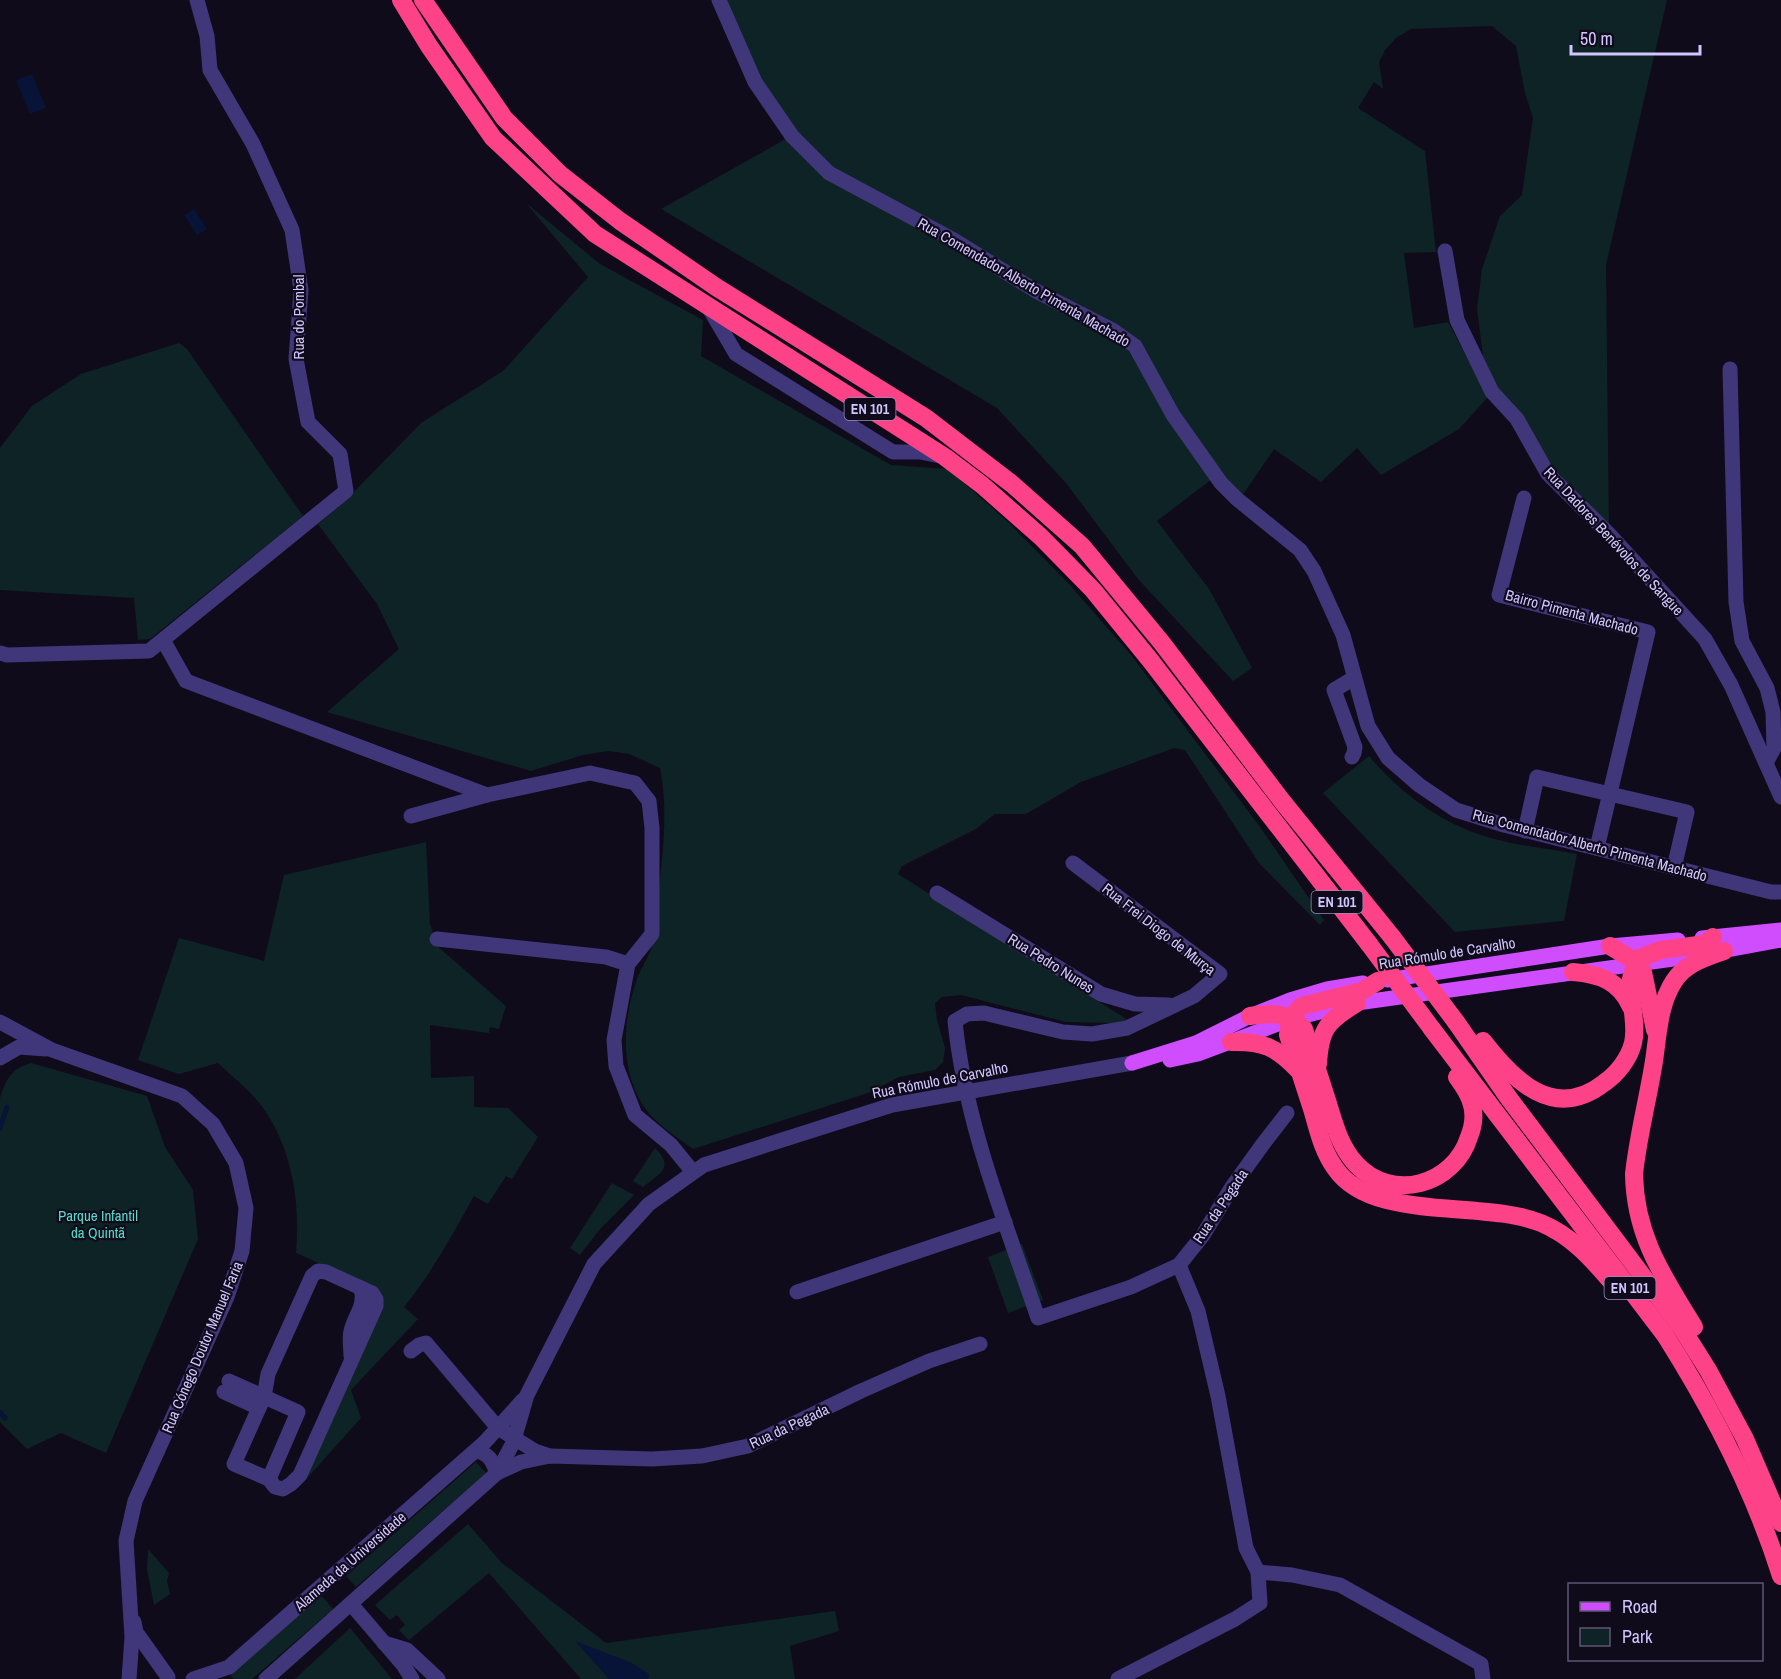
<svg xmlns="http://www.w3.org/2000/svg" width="1781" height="1679" font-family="'Archivo Narrow',sans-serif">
	<rect width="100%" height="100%" fill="#100b1b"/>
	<g fill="#0e2325">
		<path d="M719,0h948l-61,265 3,269 -44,-48 -40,-64 -40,-50 -8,-63 5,-40 18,-53 22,-21 11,-77 -8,-25 -9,-47 -24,-20 -81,3 -15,9 -11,12 -6,12 4,27 -9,-7 -16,26 67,43 11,101 -32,1 10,75 34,-6 40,75 -29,32 -78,46 -24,-27 -36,34 -47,-33 -32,47 -30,-17 -55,42 52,68 43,79 -19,13 -95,-102 -72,-96 -69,-75 -336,-199 130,-73z"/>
		<path d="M526,203l74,61 103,56 -2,36 190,109 57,4 58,51 63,64 62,71 129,172 64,93 -4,5 -61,-62 -74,-113 -11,-2 -93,34 -55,32h-31l-19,15 -74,37 -4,8 230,146 -15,3 -47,-1 -105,-27 -19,2 -7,6 2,17 8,28 -2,14 -8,8 -36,7 -28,15 -178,57c-15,-11 -34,-23 -46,-38 -28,-38 -25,-89 -10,-132 4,-11 12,-22 15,-33 3,-13 3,-28 5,-41 5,-45 12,-94 3,-137l-31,-14 -20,-3 -26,4 -52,16 -204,-59 72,-63 -22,-45 -59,-80 27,-23 76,-78 82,-52 85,-94z"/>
		<path d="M179,343l8,6 116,167 -153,123 -12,1 -4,-42 -134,-8v-142l32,-42 49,-32z"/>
		<path d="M1369,756c33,39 75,70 126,83 26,7 55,10 82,15l-13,67 -109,11 -132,-139z"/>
		<path d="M426,842l4,82 7,22 69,60 -7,23 -9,-2 -1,6 -59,-8 1,53 43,-2v31l34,1 30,29 -26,42 -6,-3 -18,28 -14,-8c-22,39 -42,77 -70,111l14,12 -67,71 10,28 -61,68 83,-183v-8l-5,-6 -82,-36c4,-46 -2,-95 -27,-136 -12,-21 -34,-38 -51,-54l-39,11 -41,-14 41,-122 85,23 20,-86z"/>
		<path d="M31,1063l116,33 18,51 28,43 5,49 -92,214 -45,-20 -34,16 -27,-27v-324c6,-19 12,-30 31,-35z"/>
		<path d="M655,1148c20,20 5,25 -12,39l-10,-6z"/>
		<path d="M612,1183l22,12 -35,35 -19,25 -10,-7z"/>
		<path d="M1022,1244l21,56 -35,13 -20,-56z"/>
		<path d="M476,1462l10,11 -130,114 -10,-11z"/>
		<path d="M468,1524l34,39 104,80 229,-32 4,20 -49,15 5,33h-214l-92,-106 -80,67 -10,-10 6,-5 -8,-10 -7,5 -15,-15z"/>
		<path d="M148,1549l21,24 -2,8 3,13 -16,11 -7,-36z"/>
		<path d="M321,1595l12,14 -81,70h-18l-5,-5z"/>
		<path d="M350,1628l42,51h-97z"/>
	</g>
	<g fill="#081437">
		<path d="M32,74l14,34 -16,6 -14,-34z"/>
		<path d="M194,209l13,20 -10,6 -13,-20z"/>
		<path d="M575,1641l57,22 17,11 -1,5h-39z"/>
	</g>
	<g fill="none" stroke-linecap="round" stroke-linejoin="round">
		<g stroke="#081437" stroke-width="5">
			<path d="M0,1128l7,-21"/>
			<path d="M0,1412l5,6"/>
		</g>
		<g stroke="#40367a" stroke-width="15">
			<path d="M719,0l36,82 37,54 37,37 125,67 82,51 78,40 21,15 38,69 48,68 16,16 63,51 14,21 29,64 25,91 20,32 31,27 37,25 48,15 267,67h10"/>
			<path d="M1445,251l12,69 35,72 25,27 31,55 61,60 96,105 26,46 50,112"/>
			<path d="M709,308l27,46 157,98h27l20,4"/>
			<path d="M1730,369l6,233 6,39 25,47 6,24 1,36 -8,15"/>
			<path d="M1524,498l-25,97 149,37 -51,216"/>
			<path d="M163,640l23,41 301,114 103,-22 45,10 14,18 3,27v106l-24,30 -14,76 2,26 19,49 36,30 22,27"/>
			<path d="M0,653l7,2 142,-4 197,-160 -6,-37 -32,-32 -12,-63 5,-69 -9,-60 -39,-86 -43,-74 -3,-34 -10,-36"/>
			<path d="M1352,757l2,-4 1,-6 -21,-57 20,-12"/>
			<path d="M411,816l76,-21"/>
			<path d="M1525,831l12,-54 150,35 -13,56"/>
			<path d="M1073,863l147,111 -26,22 -67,32 -35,6 -29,-2 -79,-19 -17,1 -12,7c10,102 50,200 83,297l93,-31 48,-22 24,-30 29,-48 31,-43 24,-31"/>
			<path d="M937,893l164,101 34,10 34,1"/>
			<path d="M437,939l169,18 22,7"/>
			<path d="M0,1022l52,28 130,46 31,28 23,39 10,45 -4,43 -15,46 -92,204 -9,40 6,96 -3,42"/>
			<path d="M0,1058l19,-11 27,2"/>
			<path d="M1179,1265l19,46 20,85 28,152 12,24 34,3 48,10 141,79 2,15"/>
			<path d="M797,1292l208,-70"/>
			<path d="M411,1351l8,-6 7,-2 72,85 37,23 15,5"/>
			<path d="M351,1356c0,-8 -2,-18 0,-25 4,-17 15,-25 10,-43"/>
			<path d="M224,1392l35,16 -25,56 35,15 29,-67 -69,-31"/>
			<path d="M259,1408l5,-11 4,-23 44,-98 6,-5 8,1 46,21 4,6v7l-76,169 -9,9 -8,5 -8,-2 -6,-8"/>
			<path d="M476,1451c14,3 16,10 21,22"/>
			<path d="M497,1473l24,-11 29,-6 102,3 50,-3 46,-10 113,-55 68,-30 51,-17"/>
			<path d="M351,1604l53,62 8,13"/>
			<path d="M134,1622l2,10 32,45"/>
			<path d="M384,1643l23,7 31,29"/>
			<path d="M193,1679l36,-12 255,-224 39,-43"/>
			<path d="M266,1679l231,-206 16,-30 14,-48 67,-131 55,-60 55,-39 188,-60 240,-42"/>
			<path d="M1118,1679l117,-60 25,-16 -2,-31"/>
		</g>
		<g stroke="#d04dfe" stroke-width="15">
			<path d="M1702,938l79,-8"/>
			<path d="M1387,980l223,-34 68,-6"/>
			<path d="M1170,1060l28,-6 93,-35 66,-16 338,-47 86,-16"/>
			<path d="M1132,1063l64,-20 54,-27 40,-16 37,-11 36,-6"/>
		</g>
		<g stroke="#fe4287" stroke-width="18">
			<path d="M401,0l28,46 64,92 102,96 350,223 37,28 59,52 52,53 57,70 219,284"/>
			<path d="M423,0l81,118 56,56 60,47 96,66 210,131 86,66 70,62 80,97 120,158 110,136"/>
			<path d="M1610,946l28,17 5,9 12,58"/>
			<path d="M1573,972c26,2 47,9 58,35"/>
			<path d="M1378,981l-16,10 -60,15c-10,8 -13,17 -14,29 8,24 16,49 24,74 6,20 10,41 23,59 37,55 147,31 206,55 29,12 49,34 69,57l6,2"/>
			<path d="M1250,1016c21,-3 39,-4 54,13 7,21 14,43 21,65 8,24 13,51 31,70 36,39 98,21 113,-27 4,-10 6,-21 3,-32 -2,-9 -9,-20 -15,-28"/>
			<path d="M1456,1022l52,75 173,230 27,43 37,69 36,84"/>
			<path d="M1432,1029l233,306c48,76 89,155 116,241"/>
			<path d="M1483,1041c30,39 71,81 121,42 13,-9 25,-24 29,-40 5,-21 -5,-45 -2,-64 1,-7 6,-15 9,-21l21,-8 44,-6 8,-7"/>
			<path d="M1231,1042c31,-1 46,5 67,28"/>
			<path d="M1318,1064c2,-35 9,-43 39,-61"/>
			<path d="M1694,1327c-31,-51 -59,-91 -60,-153 4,-38 14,-75 20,-113 4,-27 5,-57 20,-80 12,-18 31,-23 50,-30"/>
		</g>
		<g stroke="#fe4287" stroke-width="18">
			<path d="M1392,937l64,85"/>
			<path d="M1369,944l63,85"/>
		</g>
	</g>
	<g text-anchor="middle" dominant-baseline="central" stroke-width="4.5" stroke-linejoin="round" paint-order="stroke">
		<g fill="#100b1b" stroke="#988ebb" stroke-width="1.5">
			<rect x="844.5" y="398" width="51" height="22" rx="4.5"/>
			<rect x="1311.5" y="891" width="51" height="22" rx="4.5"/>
			<rect x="1604.5" y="1277" width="51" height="22" rx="4.5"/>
		</g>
		<g font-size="14" font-weight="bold" fill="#d2c6ff">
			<text x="870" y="409">EN 101</text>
			<text x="1337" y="902">EN 101</text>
			<text x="1630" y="1288">EN 101</text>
		</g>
		<g font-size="15" fill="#d2c6ff" stroke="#100b1b">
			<text transform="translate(1024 282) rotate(30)">Rua Comendador Alberto Pimenta Machado</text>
			<text transform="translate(298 317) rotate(-90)">Rua do Pombal</text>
			<text transform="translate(1614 541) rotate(47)">Rua Dadores Benévolos de Sangue</text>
			<text transform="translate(1572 612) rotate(15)">Bairro Pimenta Machado</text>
			<text transform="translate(1590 845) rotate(15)">Rua Comendador Alberto Pimenta Machado</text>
			<text transform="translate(1159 929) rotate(38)">Rua Frei Diogo de Murça</text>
			<text transform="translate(1447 953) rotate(-9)">Rua Rómulo de Carvalho</text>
			<text transform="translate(1051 963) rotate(32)">Rua Pedro Nunes</text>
			<text transform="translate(940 1080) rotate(-11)">Rua Rómulo de Carvalho</text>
			<text transform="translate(1220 1206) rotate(-56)">Rua da Pegada</text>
			<text transform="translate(202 1347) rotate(-67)">Rua Cónego Doutor Manuel Faria</text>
			<text transform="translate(789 1426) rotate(-25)">Rua da Pegada</text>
			<text transform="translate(350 1561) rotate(-41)">Alameda da Universidade</text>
		</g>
		<g font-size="15" fill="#54ddca" stroke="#100b1b">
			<text x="98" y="1215">Parque Infantil<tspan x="98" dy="17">da Quintã</tspan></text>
		</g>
	</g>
	<rect x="1568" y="1583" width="195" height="78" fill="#100b1b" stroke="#5e5676" stroke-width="1.5"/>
	<rect x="1580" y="1602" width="30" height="9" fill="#d04dfe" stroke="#5e5676" stroke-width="1.5"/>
	<text x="1622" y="1613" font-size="18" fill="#d2c6ff">Road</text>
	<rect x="1580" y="1628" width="30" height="18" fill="#0e2325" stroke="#5e5676" stroke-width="1.5"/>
	<text x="1622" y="1643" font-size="18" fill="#d2c6ff">Park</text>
	<path d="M1571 45v9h129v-9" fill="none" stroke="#d2c6ff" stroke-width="3"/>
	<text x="1580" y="45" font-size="18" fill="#d2c6ff" stroke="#100b1b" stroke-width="4.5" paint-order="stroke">50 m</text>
</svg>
